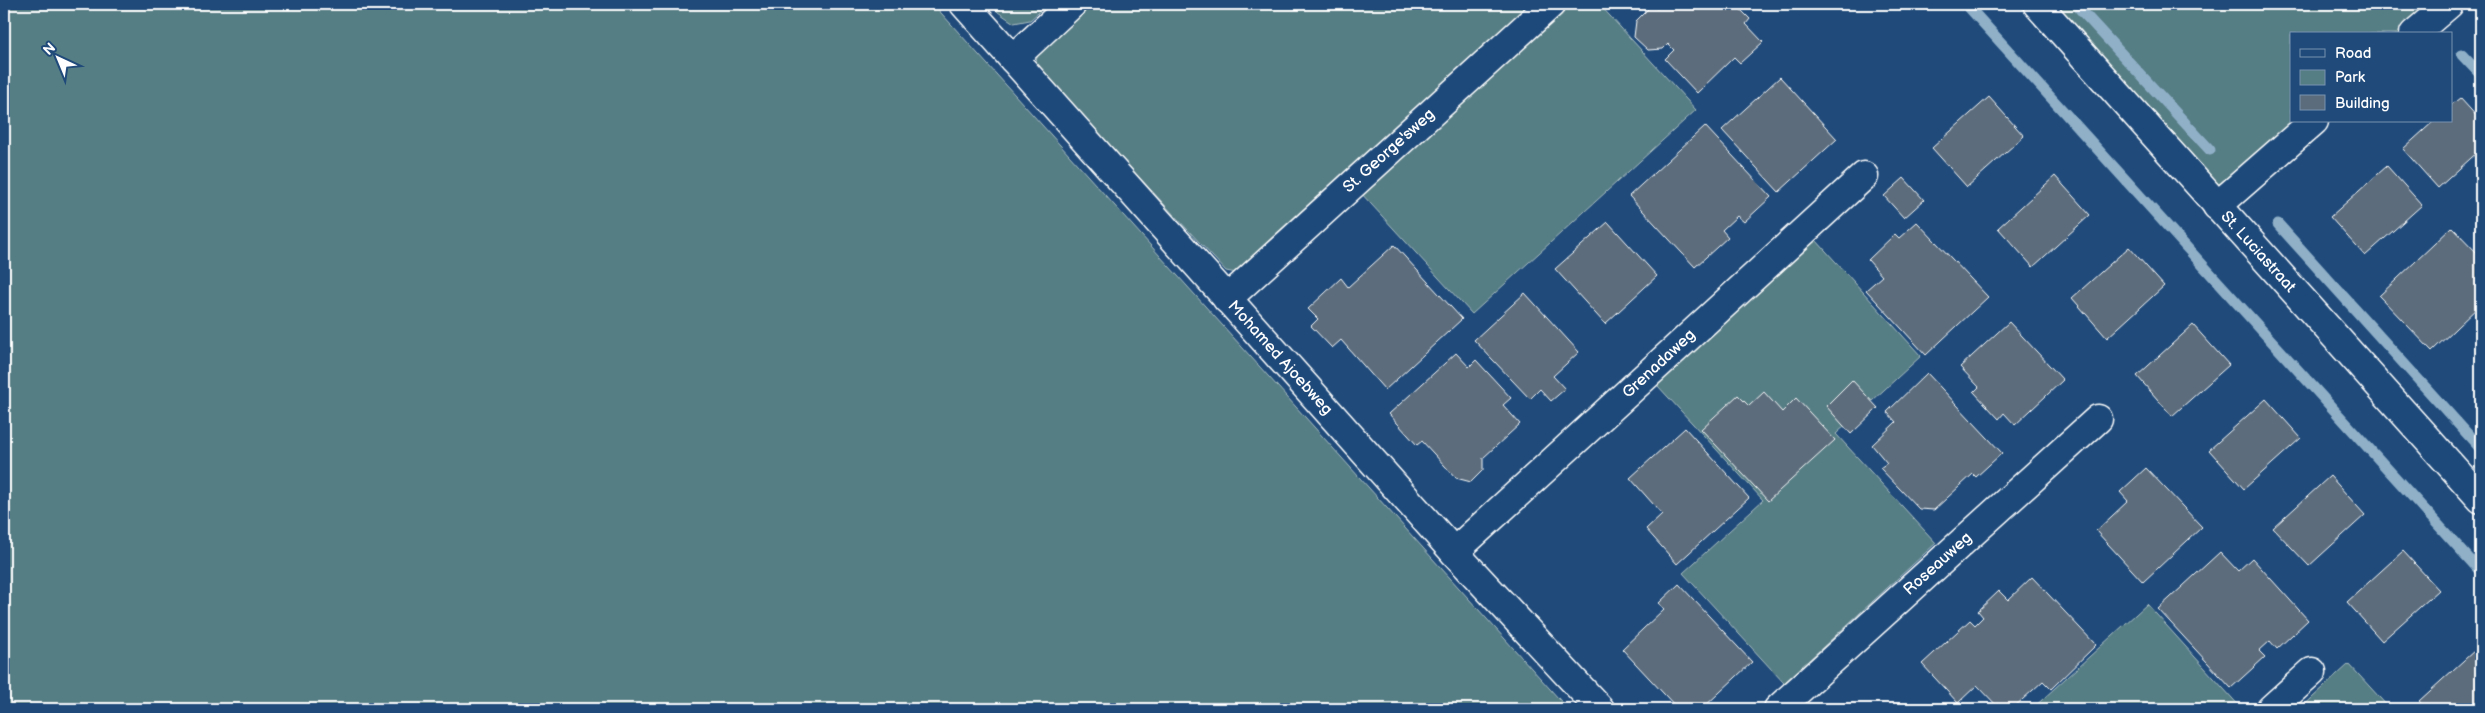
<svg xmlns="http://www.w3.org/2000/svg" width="2485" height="713" font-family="'Balsamiq Sans',sans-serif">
	<rect width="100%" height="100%" fill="#1f4a7a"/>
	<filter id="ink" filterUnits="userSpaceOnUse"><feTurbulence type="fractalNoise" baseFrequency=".02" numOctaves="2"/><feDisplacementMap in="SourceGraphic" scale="10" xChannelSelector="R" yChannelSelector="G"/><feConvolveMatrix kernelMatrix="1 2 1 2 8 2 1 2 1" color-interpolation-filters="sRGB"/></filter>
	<g filter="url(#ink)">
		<g fill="#557d84" stroke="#aabec2">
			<path d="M4,4h929l635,705h-1564z"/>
			<path d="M990,4h58l-18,16 -16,3 -16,-11z"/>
			<path d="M1090,4h448l-296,270 -16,-3 -191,-206 4,-15z"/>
			<path d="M1566,4h33l97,106 -224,204 -112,-122z"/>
			<path d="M2048,4h385l-35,30h-107v87h6l-82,71z"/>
			<path d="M1816,240l105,116 -85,78 100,109 -152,140 -101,-110 80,-73 -106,-115z"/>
			<path d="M2147,604l95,105h-210z"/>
			<path d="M2349,664l41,45h-90z"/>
		</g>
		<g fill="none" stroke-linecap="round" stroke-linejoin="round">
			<g stroke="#90b0c8" stroke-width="11">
				<path d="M1966,4l515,568"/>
				<path d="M2080,9l130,141"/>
				<path d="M2462,55l19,20"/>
				<path d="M2278,224l203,225"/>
			</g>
		</g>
		<g fill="#5b6c7c" stroke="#fff">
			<path d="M1662,4h73l15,15 -4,5 17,18 -23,21 -6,-6 -37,36 -32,-34 9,-9 -6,-6 -5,5 -15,1 -14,-13 2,-16 16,-16 5,4z"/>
			<path d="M1780,77l57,62 -58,53 -57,-62z"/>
			<path d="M1989,97l35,39 -57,51 -35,-39z"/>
			<path d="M2460,98l21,23v28l-43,39 -35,-39 31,-28h17v-16z"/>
			<path d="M1705,126l66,71 -27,25 -7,-6 -15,14 6,7 -33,30 -66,-71z"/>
			<path d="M2387,166l35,39 -57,51 -35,-39z"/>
			<path d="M2055,176l35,39 -57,52 -35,-39z"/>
			<path d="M1904,178l20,22 -20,18 -20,-22z"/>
			<path d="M1608,222l49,54 -52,48 -50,-55z"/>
			<path d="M1917,222l71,75 -62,58 -60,-65 16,-14 -14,-16 27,-26 4,4z"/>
			<path d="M2452,227l29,30v47l-49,47 -53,-55z"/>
			<path d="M1394,245l68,74 -77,71 -44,-50 -9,8 -21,-22 7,-7 -10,-10 33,-31 7,9z"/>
			<path d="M2129,247l35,39 -57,52 -35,-40z"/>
			<path d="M1525,293l54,59 -26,24 12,13 -14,12 -11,-12 -10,10 -56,-59z"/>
			<path d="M2009,322l54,58 -48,45 -11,-12 -5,6 -25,-27 5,-5 -19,-20z"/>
			<path d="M2193,325l36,40 -57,51 -35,-40z"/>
			<path d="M1456,353l13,14 7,-7 35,38 -8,7 17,19 -37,34v12l-12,12 -15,-4 -34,-37 -5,4 -28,-31z"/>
			<path d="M1927,373l75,80 -26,24 -3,-3 -39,36 -15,-1 -39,-41 7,-5 -15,-18 24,-23 -9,-10z"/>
			<path d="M1852,380l26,28 -27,26 -25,-28z"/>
			<path d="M1764,392l18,20 14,-14 39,42 -67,61 -67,-72 37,-34 11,11z"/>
			<path d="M2266,399l35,39 -57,51 -35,-39z"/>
			<path d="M1685,428l64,70 -72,66 -31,-35 16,-15 -32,-36z"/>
			<path d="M2146,468l56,59 -59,55 -47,-51 32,-30 -8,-9z"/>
			<path d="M2330,476l35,39 -56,51 -36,-38z"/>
			<path d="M2403,551l36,39 -57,51 -35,-39z"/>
			<path d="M2220,552l18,19 14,-13 56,62 -31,29 -7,-8 -11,10 6,6 -34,31 -73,-79z"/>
			<path d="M2032,577l64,68 -45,44 -8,-8 -31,28h-12l-23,-24 -19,18 -36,-39 48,-44 5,5 8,-8 -5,-6 21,-20 9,9z"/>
			<path d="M1679,584l73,78 -50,47h-24l-56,-60 42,-40 -5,-6z"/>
			<path d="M2475,650l6,7v52h-54l-8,-8z"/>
		</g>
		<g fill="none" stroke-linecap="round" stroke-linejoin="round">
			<defs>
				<g id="minor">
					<path d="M964,4l490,548 146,157"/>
					<path d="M2037,4l444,495"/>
					<path d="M2414,34l35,-30"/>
					<path d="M1013,59l59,-55"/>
					<path d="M2217,206l97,-85"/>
					<path d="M1227,299l324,-295"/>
					<path d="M1454,552l410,-376"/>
					<path d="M1778,709l320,-290"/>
					<path d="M2271,709l41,-37"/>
				</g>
			</defs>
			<use href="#minor" stroke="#fff" stroke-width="31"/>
			<use href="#minor" stroke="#1f4a7a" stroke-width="28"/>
		</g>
	</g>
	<g text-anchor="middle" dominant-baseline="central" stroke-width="4.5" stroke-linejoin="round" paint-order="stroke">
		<g font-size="16" fill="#fff" stroke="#1f4a7a">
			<text transform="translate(1389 151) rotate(-42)">St. George'sweg</text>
			<text transform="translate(2258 252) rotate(48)">St. Luciastraat</text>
			<text transform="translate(1280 358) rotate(48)">Mohamed Ajoebweg</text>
			<text transform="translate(1659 364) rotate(-43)">Grenadaweg</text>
			<text transform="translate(1938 564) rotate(-42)">Roseauweg</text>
		</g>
	</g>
	<rect width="2485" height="713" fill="none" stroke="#1f4a7a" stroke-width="20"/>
	<rect x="10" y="10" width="2465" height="693" fill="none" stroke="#fff" stroke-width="2" filter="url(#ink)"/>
	<rect x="2290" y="32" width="162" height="90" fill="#1f4a7a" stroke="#7992af"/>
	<rect x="2300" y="49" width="25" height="8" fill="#1f4a7a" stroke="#7992af"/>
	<text x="2335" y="58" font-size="15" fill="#ffffff">Road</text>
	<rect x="2300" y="70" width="25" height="15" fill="#557d84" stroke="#7992af"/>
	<text x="2335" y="82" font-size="15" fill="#ffffff">Park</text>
	<rect x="2300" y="95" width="25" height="15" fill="#5b6c7c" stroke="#7992af"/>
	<text x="2335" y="108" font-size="15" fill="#ffffff">Building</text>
	<g transform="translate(58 58) rotate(316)" stroke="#1f4a7a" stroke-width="4" paint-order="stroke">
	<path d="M0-4L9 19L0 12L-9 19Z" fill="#ffffff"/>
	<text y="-8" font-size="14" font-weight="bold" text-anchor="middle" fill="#ffffff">N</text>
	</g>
</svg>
